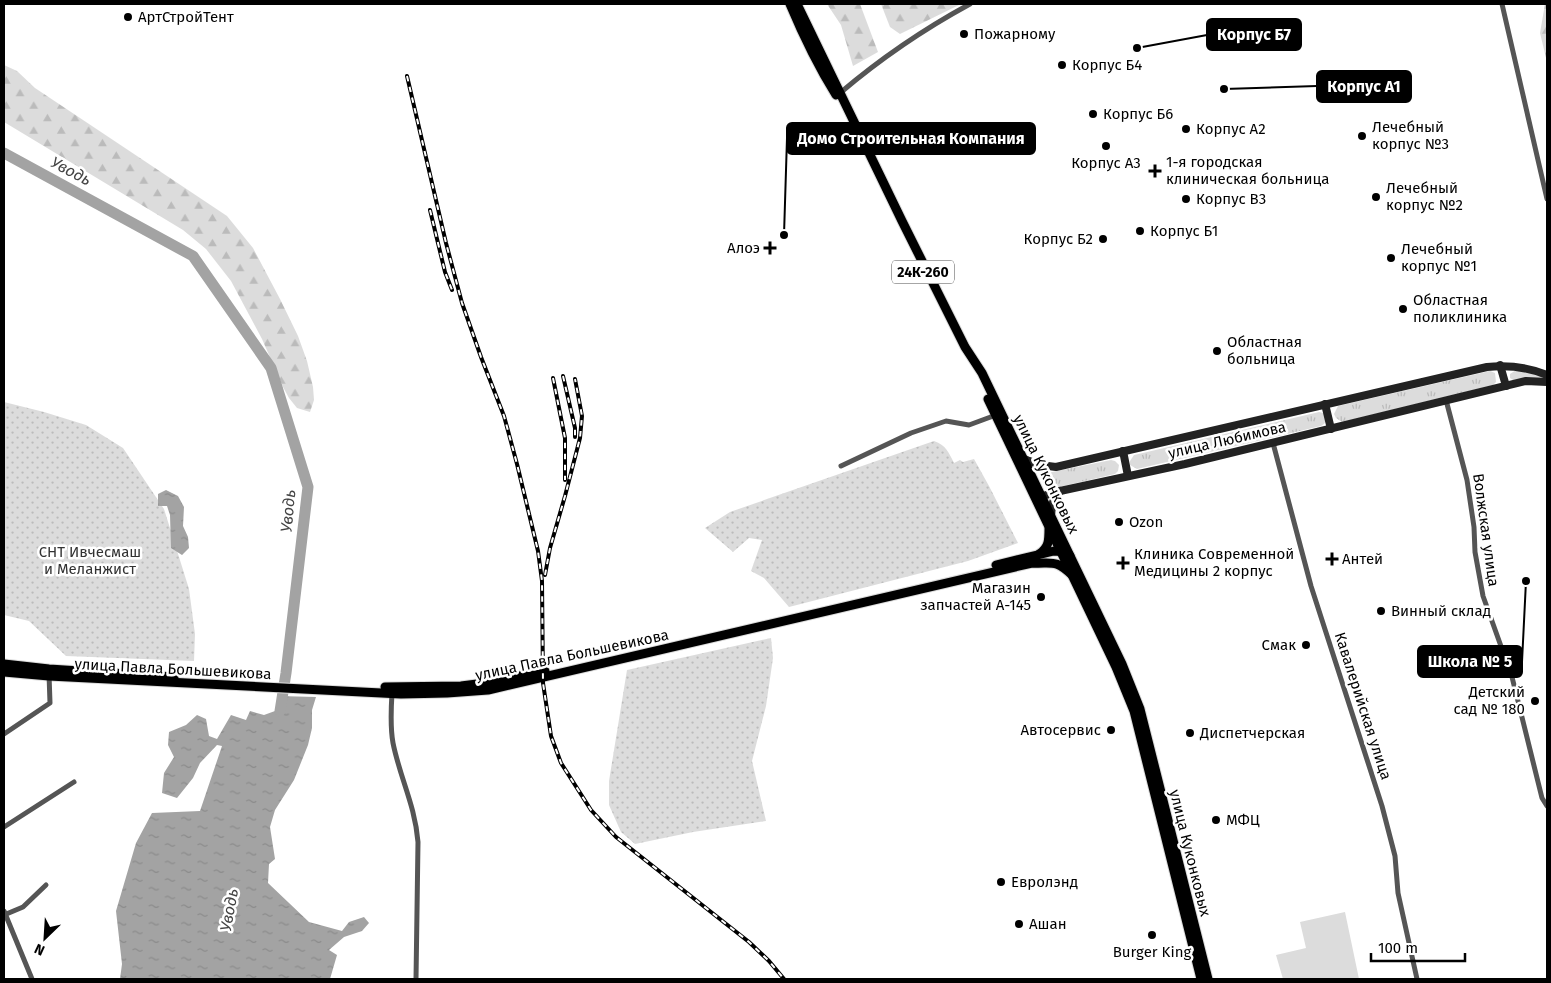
<svg xmlns="http://www.w3.org/2000/svg" width="1551" height="983" font-family="'Fira Sans',sans-serif">
	<defs>
		<pattern id="grass-tufts" width="24" height="20" patternUnits="userSpaceOnUse" patternTransform="scale(1.25)"><rect width="24" height="20" fill="#dcdcdc"/><path d="M3 7l-1-3M5 7V3M7 7l1-3M15 17l-1-3M17 17v-4M19 17l1-3" fill="none" stroke="#bbb"/></pattern>
		<pattern id="forest-firs" width="22" height="20" patternUnits="userSpaceOnUse" patternTransform="scale(1.25)"><rect width="22" height="20" fill="#dcdcdc"/><path d="M5 1l3.5 6h-7zM16 11l3.5 6h-7z" fill="#bbb"/></pattern>
		<pattern id="garden-dots" width="8" height="8" patternUnits="userSpaceOnUse" patternTransform="scale(1.25)"><rect width="8" height="8" fill="#dcdcdc"/><path d="M2 2h.1M6 6h.1" fill="none" stroke="#bbb" stroke-width="1.8" stroke-linecap="round"/></pattern>
		<pattern id="water-ripples" width="26" height="14" patternUnits="userSpaceOnUse" patternTransform="scale(1.25)"><rect width="26" height="14" fill="#a3a3a3"/><path d="M2 4q2-2 4 0t4 0M15 11q2-2 4 0t4 0" fill="none" stroke="#8b8b8b"/></pattern>
	</defs>
	<rect width="100%" height="100%" fill="#fff"/>
	<g fill="url(#grass-tufts)">
		<path d="M1516,370l14,2 15,6 -32,2 -3,-2v-4z"/>
		<path d="M1490,371l5,2 1,9 -3,3 -151,37 -6,-4 -2,-4 4,-8z"/>
		<path d="M1319,412l4,1 4,6 -3,5 -3,2 -184,43 -7,-4v-4l4,-6z"/>
		<path d="M1111,460l4,1 4,4 -1,6 -3,3 -60,14h-9l-4,-7 1,-4 9,-5z"/>
	</g>
	<g fill="url(#forest-firs)">
		<path d="M827,4h33l18,48 -25,14 -12,-41z"/>
		<path d="M881,4h80l-61,30 -10,-7z"/>
		<path d="M1545,4h2v58l-7,-29z"/>
		<path d="M4,65l13,6 18,17 192,128 26,32 27,51 18,37 9,25 6,26 1,13 -4,12 -13,-4 -8,-10 -6,-11 -21,-48 -31,-58 -25,-32 -23,-19 -179,-108z"/>
	</g>
	<path fill="#dcdcdc" d="M1345,912l14,67h-76l-7,-24 30,-7 -6,-26z"/>
	<g fill="url(#garden-dots)">
		<path d="M4,402l40,10 42,13 37,23 41,61 25,80 6,45 -1,27 -128,-5 -37,-35 -25,-6z"/>
		<path d="M934,441c12,4 15,12 20,22l6,-3 3,2 11,-3 15,27 29,57 -50,18 -179,46 -25,-29 -13,-7 11,-31 -13,-2 -16,14 -28,-24 25,-16z"/>
		<path d="M771,638l2,20 -7,48 -14,55 14,60 -73,11 -58,12 -14,-12 -12,-27v-24l18,-111z"/>
	</g>
	<g fill="url(#water-ripples)">
		<path d="M166,490l12,6 6,11 -1,19 5,11 1,11 -7,7 -11,-7 -1,-33 -3,-9h-9v-12z"/>
		<path d="M279,696l37,1 -4,13v18l-4,17 -14,35 -19,30 -5,17 5,32 -6,5 -1,19 41,39 33,9 7,-9 15,-5 5,6 -7,8 -18,6 -15,13 8,5 -7,24h-210l2,-15 -6,-53 20,-68 16,-30 48,-2 22,-65 -5,-1 -17,18 -7,15 -16,20 -15,-5 2,-20 10,-16 -6,-12 1,-13 17,-7 11,-10 9,4 3,17 8,3 14,-24 15,5 4,-9 14,4 11,-4z"/>
	</g>
	<g fill="none" stroke-linecap="round" stroke-linejoin="round">
		<path stroke="#a3a3a3" stroke-width="11" d="M4,153l189,103 78,112 37,119 -22,186 -6,38"/>
		<defs>
			<g id="primary">
				<path d="M790,4c13,31 28,62 46,91"/>
				<path d="M797,4l105,217 63,126 17,26 140,291 18,45 68,270"/>
				<path d="M988,399l128,268 18,44 67,268"/>
				<path d="M1039,554c10,-6 10,-14 10,-25"/>
				<path d="M996,565l58,-14 13,1 3,4"/>
				<path d="M4,664l45,5 125,8"/>
				<path d="M4,672l45,4 352,18 46,-1 41,-3 544,-127c21,1 23,-4 40,12"/>
				<path d="M385,687l76,-1 24,-3 60,-12"/>
			</g>
		</defs>
		<use href="#primary" stroke="#dbdbdb" stroke-width="11"/>
		<g stroke="#555" stroke-width="5">
			<path d="M1502,4l45,195"/>
			<path d="M840,93c40,-34 84,-64 130,-89"/>
			<path d="M1446,400l21,80 7,47 1,25 8,44 29,81 30,121 5,8"/>
			<path d="M1273,443l38,143 71,220 13,50 3,37 19,86"/>
			<path d="M841,466l70,-33 35,-12 23,4 27,-10"/>
			<path d="M392,693c-1,16 -2,34 1,50 7,35 22,62 25,99l-2,137"/>
			<path d="M4,734l46,-31 -1,-29"/>
			<path d="M4,827l70,-45"/>
			<path d="M4,911l28,68"/>
			<path d="M4,915l19,-8 23,-22"/>
		</g>
		<g stroke="#222" stroke-width="8">
			<path d="M1500,365l6,21"/>
			<path d="M1325,404l6,25"/>
			<path d="M1123,451l5,25"/>
			<path d="M1024,459l16,6 16,2 431,-100c22,-2 41,0 60,8"/>
			<path d="M1036,498l24,-7 125,-27 341,-83 21,1"/>
			<path d="M1051,516c1,-11 1,-16 9,-25"/>
		</g>
		<use href="#primary" stroke="#000" stroke-width="9"/>
		<defs>
			<g id="rail">
				<path d="M407,76l39,167 16,60 19,54 23,59 13,48 21,87 4,30 1,102 8,53 10,27 30,47 25,27 133,105 20,19 15,18"/>
				<path d="M430,210l15,62 7,18"/>
				<path d="M563,376l12,52v9"/>
				<path d="M553,378l12,60v42"/>
				<path d="M545,575l5,-27 15,-52 15,-58 2,-22 -7,-37"/>
			</g>
		</defs>
		<use href="#rail" stroke="#000" stroke-width="4"/>
		<use href="#rail" stroke="#fff" stroke-width="2" stroke-dasharray="5.5" stroke-linecap="butt"/>
	</g>
	<g fill="#000" stroke="#fff" stroke-width="2">
		<circle cx="128" cy="17" r="5"/>
		<circle cx="964" cy="34" r="5"/>
		<circle cx="1062" cy="65" r="5"/>
		<circle cx="1093" cy="114" r="5"/>
		<circle cx="1186" cy="129" r="5"/>
		<circle cx="1362" cy="136" r="5"/>
		<circle cx="1106" cy="146" r="5"/>
		<path d="M1152.5 163.5h5v5h5v5h-5v5h-5v-5h-5v-5h5z"/>
		<circle cx="1376" cy="197" r="5"/>
		<circle cx="1186" cy="199" r="5"/>
		<circle cx="1140" cy="231" r="5"/>
		<circle cx="1103" cy="239" r="5"/>
		<path d="M767.5 240.5h5v5h5v5h-5v5h-5v-5h-5v-5h5z"/>
		<circle cx="1391" cy="258" r="5"/>
		<circle cx="1403" cy="309" r="5"/>
		<circle cx="1217" cy="351" r="5"/>
		<circle cx="1119" cy="522" r="5"/>
		<path d="M1329.5 551.5h5v5h5v5h-5v5h-5v-5h-5v-5h5z"/>
		<path d="M1120.5 555.5h5v5h5v5h-5v5h-5v-5h-5v-5h5z"/>
		<circle cx="1041" cy="597" r="5"/>
		<circle cx="1381" cy="611" r="5"/>
		<circle cx="1306" cy="645" r="5"/>
		<circle cx="1535" cy="701" r="5"/>
		<circle cx="1111" cy="730" r="5"/>
		<circle cx="1190" cy="733" r="5"/>
		<circle cx="1216" cy="820" r="5"/>
		<circle cx="1001" cy="882" r="5"/>
		<circle cx="1019" cy="924" r="5"/>
		<circle cx="1152" cy="935" r="5"/>
	</g>
	<g text-anchor="middle" dominant-baseline="central" stroke-width="5" stroke-linejoin="round" paint-order="stroke">
		<rect fill="#fff" stroke="#4c4c4c" stroke-width="1" x="892" y="260.5" width="62" height="23" rx="4"/>
		<g font-size="14" font-weight="bold" fill="#000">
			<text x="923" y="272">24К-260</text>
		</g>
		<g font-size="15" fill="#000" stroke="#fff" text-anchor="start">
			<text x="138" y="17">АртСтройТент</text>
			<text x="974" y="34">Пожарному</text>
			<text x="1072" y="65">Корпус Б4</text>
			<text x="1103" y="114">Корпус Б6</text>
			<text x="1372" y="127">Лечебный<tspan x="1372" dy="17">корпус №3</tspan></text>
			<text x="1196" y="129">Корпус А2</text>
			<text x="1166" y="162">1-я городская<tspan x="1166" dy="17">клиническая больница</tspan></text>
			<text x="1106" y="163" text-anchor="middle">Корпус А3</text>
			<text x="1386" y="188">Лечебный<tspan x="1386" dy="17">корпус №2</tspan></text>
			<text x="1196" y="199">Корпус В3</text>
			<text x="1150" y="231">Корпус Б1</text>
			<text x="1093" y="239" text-anchor="end">Корпус Б2</text>
			<text x="760" y="248" text-anchor="end">Алоэ</text>
			<text x="1401" y="249">Лечебный<tspan x="1401" dy="17">корпус №1</tspan></text>
			<text x="1413" y="300">Областная<tspan x="1413" dy="17">поликлиника</tspan></text>
			<text x="1227" y="342">Областная<tspan x="1227" dy="17">больница</tspan></text>
			<text x="1129" y="522">Ozon</text>
			<text x="1134" y="554">Клиника Современной<tspan x="1134" dy="17">Медицины 2 корпус</tspan></text>
			<text x="1342" y="559">Антей</text>
			<text x="1031" y="588" text-anchor="end">Магазин<tspan x="1031" dy="17">запчастей А-145</tspan></text>
			<text x="1391" y="611">Винный склад</text>
			<text x="1296" y="645" text-anchor="end">Смак</text>
			<text x="1525" y="692" text-anchor="end">Детский<tspan x="1525" dy="17">сад № 180</tspan></text>
			<text x="1101" y="730" text-anchor="end">Автосервис</text>
			<text x="1200" y="733">Диспетчерская</text>
			<text x="1226" y="820">МФЦ</text>
			<text x="1011" y="882">Евролэнд</text>
			<text x="1029" y="924">Ашан</text>
			<text x="1152" y="952" text-anchor="middle">Burger King</text>
		</g>
		<g font-size="15" fill="#000" stroke="#fff">
			<text transform="translate(1227 440) rotate(-13)">улица Любимова</text>
			<text transform="translate(1046 474) rotate(64)">улица Куконковых</text>
			<text transform="translate(1486 530) rotate(82)">Волжская улица</text>
			<text transform="translate(572 655) rotate(-12)">улица Павла Большевикова</text>
			<text transform="translate(173 669) rotate(3)">улица Павла Большевикова</text>
			<text transform="translate(1363 706) rotate(72)">Кавалерийская улица</text>
			<text transform="translate(1190 853) rotate(76)">улица Куконковых</text>
		</g>
		<g font-size="15" fill="#333" stroke="#fff">
			<text x="90" y="552">СНТ Ивчесмаш<tspan x="90" dy="17">и Меланжист</tspan></text>
		</g>
		<g font-size="16" font-style="italic" fill="#444" stroke="#fff">
			<text transform="translate(71 171) rotate(28)">Уводь</text>
			<text transform="translate(288 511) rotate(-85)">Уводь</text>
			<text transform="translate(229 910) rotate(-80)">Уводь</text>
		</g>
	</g>
	<path fill="none" stroke="#000" stroke-width="2" d="M1137 48L1207 35M1224 89L1317 86M784 235L787 138M1526 581L1522 662"/>
	<g fill="#000" stroke="#fff" stroke-width="2">
		<circle cx="1137" cy="48" r="5"/>
		<circle cx="1224" cy="89" r="5"/>
		<circle cx="784" cy="235" r="5"/>
		<circle cx="1526" cy="581" r="5"/>
	</g>
	<g fill="#000" stroke="#000" stroke-width="2">
		<rect x="1207" y="19" width="94" height="31" rx="5"/>
		<rect x="1317" y="71" width="94" height="31" rx="5"/>
		<rect x="787" y="123" width="248" height="31" rx="5"/>
		<rect x="1418" y="646" width="104" height="31" rx="5"/>
	</g>
	<g font-size="16" text-anchor="middle" font-weight="bold" fill="#fff">
		<text x="1254" y="40">Корпус Б7</text>
		<text x="1364" y="92">Корпус А1</text>
		<text x="911" y="144">Домо Строительная Компания</text>
		<text x="1470" y="667">Школа № 5</text>
	</g>
	<rect width="1551" height="983" fill="none" stroke="#000000" stroke-width="10"/>
	<g transform="translate(45 938) rotate(205)" stroke="#ffffff" stroke-width="4" paint-order="stroke">
	<path d="M0-4L9 19L0 12L-9 19Z" fill="#000000"/>
	<text y="-8" font-size="14" font-weight="bold" text-anchor="middle" fill="#000000">N</text>
	</g>
	<path d="M1371 953v8h94v-8" fill="none" stroke="#000000" stroke-width="2.5"/>
	<text x="1378" y="953" font-size="15" fill="#000000" stroke="#ffffff" stroke-width="4" paint-order="stroke">100 m</text>
</svg>
